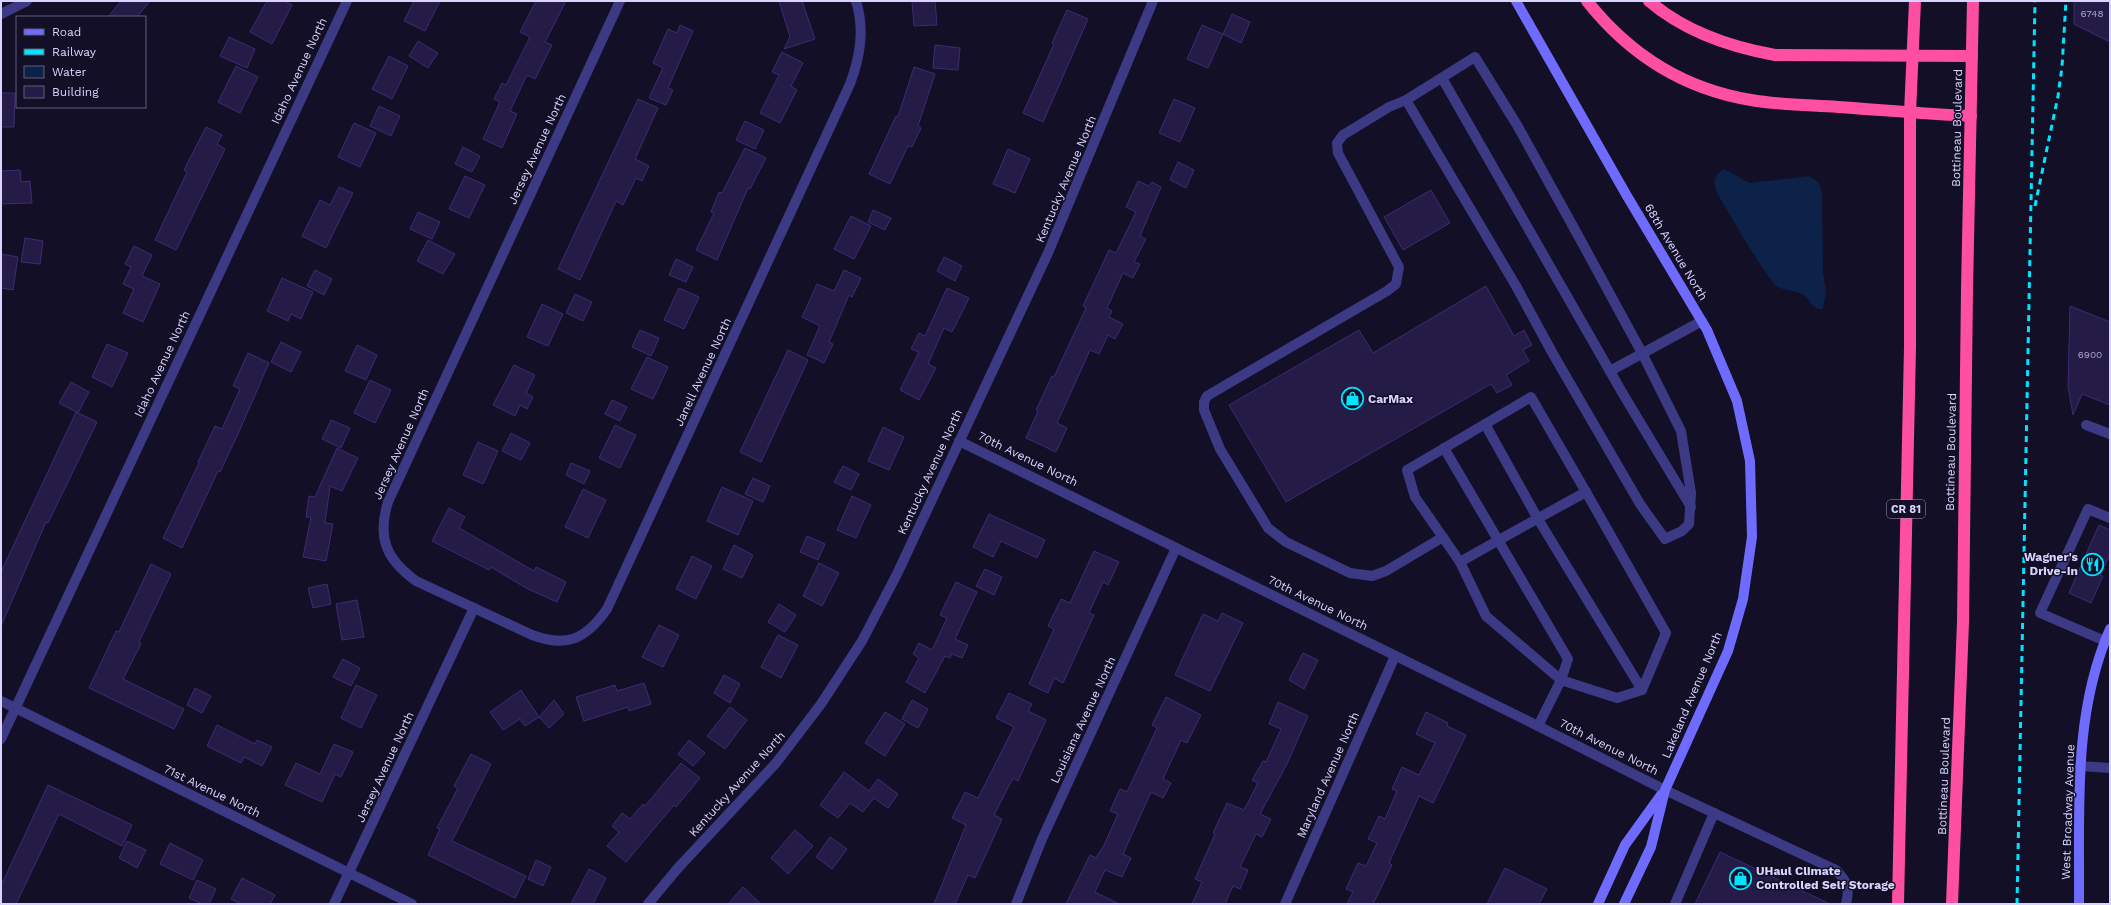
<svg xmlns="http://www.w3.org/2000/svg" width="2111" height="905" font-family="'Work Sans',sans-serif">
	<rect width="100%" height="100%" fill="#130f26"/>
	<path fill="#0c2248" d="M1724,169l26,14 59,-7 9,6 4,10 1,81 3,19 -3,17c-12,1 -11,-8 -18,-13 -8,-6 -19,-5 -27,-9 -10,-6 -53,-80 -62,-96 -3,-11 -2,-15 8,-22z"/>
	<g fill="#241b47" stroke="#3b2d73">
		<path d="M121,1h29l-13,16h-29z"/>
		<path d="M267,1h18l7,4 -20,39 -22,-12z"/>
		<path d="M414,1h26l-15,30 -21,-10z"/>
		<path d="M536,1h30l-21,41 7,3 -17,34 -8,-4 -17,36 7,3 -15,34 -19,-9 17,-37 -6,-3 8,-16 4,2 24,-48 -10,-5z"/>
		<path d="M779,1h23l13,38 -31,10 6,-12z"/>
		<path d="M912,1h23l2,24 -23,1z"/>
		<path d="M2074,1h36v41l-36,-18z"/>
		<path d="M1067,10l21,9 -45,103 -20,-9 31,-69 -2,-1z"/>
		<path d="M1232,14l18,8 -9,21 -18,-9z"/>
		<path d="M680,25l13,6 -25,57 5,2 -7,15 -17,-7 14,-30 -10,-5 15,-34 9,4z"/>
		<path d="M1202,25l21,9 -15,34 -21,-9z"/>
		<path d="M229,37l26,12 -8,19 -27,-12z"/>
		<path d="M418,41l20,12 -10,15 -19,-12z"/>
		<path d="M935,45l25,3 -2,22 -25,-2z"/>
		<path d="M782,52l21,11 -12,23 6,4 -17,33 -20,-10 19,-38 -7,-3z"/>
		<path d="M389,56l19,10 -16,33 -20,-10z"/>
		<path d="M236,66l22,11 -18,36 -22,-11z"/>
		<path d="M914,67l21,7 -17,52 3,2 -9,19 -4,-1 -18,38 -21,-10 27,-58 2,1z"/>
		<path d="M1,93h14l-1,34h-13z"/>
		<path d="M638,99l20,9 -23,51 14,7 -7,15 -6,-3 -13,27 -7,-4 -36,79 -22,-11z"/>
		<path d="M1174,99l21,9 -15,34 -21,-9z"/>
		<path d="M379,106l21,10 -9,20 -21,-10z"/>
		<path d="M745,121l19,9 -9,19 -19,-9z"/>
		<path d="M354,123l22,10 -16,34 -22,-10z"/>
		<path d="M206,127l16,8 -5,9 8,5 -49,101 -21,-10 32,-68 -3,-2z"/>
		<path d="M463,147l17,9 -8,16 -17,-8z"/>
		<path d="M745,148l21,10 -16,31 -2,-1 -31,72 -21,-10 18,-37 -3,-1 8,-20 3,1z"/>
		<path d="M1008,149l22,10 -15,34 -22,-9z"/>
		<path d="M1178,162l16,8 -8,18 -16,-8z"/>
		<path d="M20,170l1,12 9,-1 2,22 -31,1v-33z"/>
		<path d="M465,176l20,9 -16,33 -20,-9z"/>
		<path d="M1138,181l11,5 3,-4 9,5 -21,49 6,3 -12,23 6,2 -7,14 -10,-5 -16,35 5,3 -3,6 14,7 -8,15 -7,-4 -9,19 -9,-4 -33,73 10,5 -11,24 -30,-14 12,-27 -2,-1 16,-34 2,1 32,-69 -3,-2 26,-56 7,3 20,-41 -10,-5z"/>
		<path d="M339,187l14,6 -27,55 -24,-12 18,-36 10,5z"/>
		<path d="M1431,190l19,33 -47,27 -19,-33z"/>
		<path d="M873,210l18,8 -6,12 -17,-8z"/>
		<path d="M418,212l22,10 -8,17 -22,-10z"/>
		<path d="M851,216l20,10 -17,33 -20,-10z"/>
		<path d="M25,238l18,3 -3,23 -19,-2z"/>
		<path d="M428,240l27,14 -12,20 -26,-13z"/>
		<path d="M134,246l18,9 -10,21 18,8 -17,38 -20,-9 11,-24 -11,-5 8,-17 -6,-3z"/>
		<path d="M1,254l17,3 -5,33 -12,-2z"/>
		<path d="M944,257l18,9 -7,15 -18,-10z"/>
		<path d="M676,259l17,8 -7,15 -17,-7z"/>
		<path d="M315,270l17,9 -8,16 -17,-9z"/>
		<path d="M844,270l17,8 -9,19 -3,-2 -20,47 4,2 -9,19 -17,-8 13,-29 -18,-9 15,-33 17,7z"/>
		<path d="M282,278l31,14 -12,27 -10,-5 -3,7 -21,-10z"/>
		<path d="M1486,286l28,50 10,-6 8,15 -9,5 6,11 -23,14 6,10 -15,8 -6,-9 -205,118 -57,-97 130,-75 14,23z"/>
		<path d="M679,288l20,9 -15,32 -20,-9z"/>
		<path d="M947,288l22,10 -17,34 -8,-4 -16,36 8,4 -17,32 -19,-10 19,-38 -8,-3 8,-16 6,3z"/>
		<path d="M575,294l17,8 -9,19 -17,-8z"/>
		<path d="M542,304l21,10 -15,32 -21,-9z"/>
		<path d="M2070,306l40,16v83l-28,-11 -9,21 -5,-28z"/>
		<path d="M640,330l19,8 -8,18 -19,-9z"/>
		<path d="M281,342l20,10 -10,20 -20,-10z"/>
		<path d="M107,344l21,9 -16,34 -20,-10z"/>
		<path d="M357,345l20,10 -11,25 -21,-9z"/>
		<path d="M788,350l20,10 -47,102 -21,-10z"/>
		<path d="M248,353l21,10 -31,71 -18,38 -2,-1 -36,77 -19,-10 36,-75 -1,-1 17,-36 7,3 18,-40 -7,-3z"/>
		<path d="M647,357l21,10 -15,32 -22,-10z"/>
		<path d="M514,365l21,10 -9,18 7,4 -6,12 -7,-4 -5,11 -22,-11z"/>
		<path d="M370,380l21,10 -16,33 -21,-10z"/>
		<path d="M71,382l18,10 -11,21 -19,-10z"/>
		<path d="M612,400l15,7 -7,14 -15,-7z"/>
		<path d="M76,412l21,10 -49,101 -2,-1 -45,104v-54z"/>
		<path d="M331,420l19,8 -9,20 -19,-9z"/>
		<path d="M615,425l21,10 -16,33 -21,-10z"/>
		<path d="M883,427l21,10 -15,33 -21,-9z"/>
		<path d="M511,433l19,10 -9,17 -19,-9z"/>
		<path d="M478,442l20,9 -15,33 -20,-9z"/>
		<path d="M337,448l21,10 -16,33 -12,-5 -5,37 8,1 -7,37 -23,-4 8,-40h-5l3,-21 6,1z"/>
		<path d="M571,463l19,8 -6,13 -18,-9z"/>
		<path d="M843,466l16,8 -8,16 -17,-8z"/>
		<path d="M753,478l17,8 -7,16 -18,-8z"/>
		<path d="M722,487l31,14 -15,34 -31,-14z"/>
		<path d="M583,489l23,11 -18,38 -23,-11z"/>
		<path d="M852,496l19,9 -15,33 -19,-8z"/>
		<path d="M449,508l16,9 -6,11 75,43 2,-4 30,15 -9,20 -31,-14 -35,-21 -2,3 -57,-29z"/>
		<path d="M989,514l56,26 -8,18 -36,-17 -8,16 -20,-10z"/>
		<path d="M2099,525l11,5v24l-10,21 3,1 -12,27 -22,-10z"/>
		<path d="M807,536l18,8 -7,16 -18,-8z"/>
		<path d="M734,545l19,10 -11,23 -19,-9z"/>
		<path d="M1094,551l25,11 -11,23 -5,-3 -14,31 5,2 -31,68 -9,-5 -6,15 -19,-9 25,-55 -6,-3 13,-27 9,4z"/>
		<path d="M692,556l20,10 -16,33 -20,-10z"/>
		<path d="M819,563l20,10 -17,33 -19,-10z"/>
		<path d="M151,564l20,10 -32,68 2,2 -18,35 61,30 -10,20 -85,-41 27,-57 3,1z"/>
		<path d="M985,569l17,8 -8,18 -18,-9z"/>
		<path d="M956,582l21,10 -22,47 13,6 -6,13 -10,-4 -2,4 -5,-2 -20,37 -19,-11 13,-24 -6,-4 6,-11 13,7 15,-32 -7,-3z"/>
		<path d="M327,584l4,20 -18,4 -5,-20z"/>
		<path d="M357,600l7,37 -22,3 -6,-36z"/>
		<path d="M779,604l17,11 -11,17 -17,-10z"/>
		<path d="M1222,613l21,10 -33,68 -35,-16 28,-61 15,7z"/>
		<path d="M659,625l20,10 -16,32 -21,-10z"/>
		<path d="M778,635l20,10 -17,33 -20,-11z"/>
		<path d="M1303,653l15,7 -14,29 -15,-9z"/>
		<path d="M343,659l17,9 -9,18 -18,-9z"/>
		<path d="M724,675l16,9 -10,19 -16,-10z"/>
		<path d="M644,683l7,21 -22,7 -1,-4 -44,14 -8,-24 39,-12 2,6z"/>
		<path d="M356,685l21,10 -16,33 -20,-10z"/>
		<path d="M195,688l16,8 -9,17 -15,-8z"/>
		<path d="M521,690l18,27 -14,9 -5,-7 -17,11 -13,-18z"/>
		<path d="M1009,693l23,11 -4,7 18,9 -28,61 -5,-3 -19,37 8,4 -27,59 -7,-3 -13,29h-21l32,-79 -14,-7 13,-26 13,6 36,-71 -18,-9z"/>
		<path d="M1166,697l35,18 -14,28 -6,-3 -18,39 8,4 -8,15 -12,-6 -28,62 8,4 -9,19 -17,-7 -10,22 24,12h-53l24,-49 6,3 8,-13 14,-31 -8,-3 10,-22 7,3 30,-64 -5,-3z"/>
		<path d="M554,700l10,14 -15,14 -10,-11z"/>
		<path d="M912,700l16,9 -10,19 -16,-9z"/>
		<path d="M1278,702l30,14 -21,48 -27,50 11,5 -9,18 -6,-3 -16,33 8,3 -8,19 -7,-3 -8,18h-33l10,-22 -7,-3 20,-45 -2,-1 14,-30 17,7 14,-27 -6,-3 11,-19 3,1 15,-33 -12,-5z"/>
		<path d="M730,707l17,13 -22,29 -18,-13z"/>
		<path d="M885,712l20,12 -20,32 -20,-13z"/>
		<path d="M1426,712l22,11 -1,3 19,9 -33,68 -14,-7 -30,67 3,2 -19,39h-26l6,-12 -7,-3 12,-26 8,3 11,-23 -9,-4 11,-23 6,3 12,-28 -5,-2 10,-22 17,8 16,-32 -19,-9z"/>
		<path d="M217,725l38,19 2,-4 15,7 -10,19 -18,-9 -3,6 -34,-17z"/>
		<path d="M689,740l16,13 -12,13 -15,-12z"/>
		<path d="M334,744l19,8 -12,25 -6,-3 -13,28 -37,-17 11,-22 24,11z"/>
		<path d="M471,754l20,10 -39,77 74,35 -11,22 -87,-43 12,-26 -3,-1 21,-40 -4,-2z"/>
		<path d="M681,763l19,15 -24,29 -2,-2 -48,57 -19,-16 12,-14 -7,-6 10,-13 8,6 13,-15 2,2z"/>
		<path d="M844,772l25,19 9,-12 20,15 -10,14 -14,-10 -11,14 -13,-9 -12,15 -18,-13z"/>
		<path d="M48,785l84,40 -10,21 -63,-32 -43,90h-15v-18z"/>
		<path d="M795,830l18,16 -25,28 -17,-16z"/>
		<path d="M830,837l17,12 -15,20 -16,-12z"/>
		<path d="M127,841l19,9 -9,18 -18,-10z"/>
		<path d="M170,843l33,17 -10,20 -33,-16z"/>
		<path d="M1720,852l110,52h-135z"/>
		<path d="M536,860l15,7 -8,19 -15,-7z"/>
		<path d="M1505,868l42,21 -8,15h-52z"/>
		<path d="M589,869l17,9 -13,26h-22z"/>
		<path d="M242,878l33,17 -5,9h-29l-10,-5z"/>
		<path d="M197,880l19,9 -7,15h-7l-13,-6z"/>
		<path d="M743,887l18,17h-33z"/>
	</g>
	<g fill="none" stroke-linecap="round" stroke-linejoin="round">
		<g stroke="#3d3a85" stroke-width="10">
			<path d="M1442,78l181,316 68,113"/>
			<path d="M1406,100l110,186 37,68 87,150 25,35 17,-8 7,-7 2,-31 -10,-62 -39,-78 -62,-114 -63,-114 -42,-68 -69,43 -17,7 -46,28 -6,8 1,10 61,114 -3,17 -9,7 -180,105 -3,6v8l16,39 48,79 18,14 64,31 22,3 14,-5 57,-34"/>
			<path d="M1610,371l92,-50"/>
			<path d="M1485,424l53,95 104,171"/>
			<path d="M2086,425l24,9"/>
			<path d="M1444,448l124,211 -7,21 -75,-64 -26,-54c42,-24 84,-47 126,-70l80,141 -24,57 -25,8 -56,-18 -23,46"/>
			<path d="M1460,562l-45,-65 -8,-27 124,-73 55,95"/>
			<path d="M2105,641l-65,-28 48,-104 22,9"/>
			<path d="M2080,766l30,2"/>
			<path d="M1665,790l49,23"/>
			<path d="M1675,904l39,-91 122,57c12,13 14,17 10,34"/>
		</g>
		<g stroke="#3d3a85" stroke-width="10">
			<path d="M620,1l-232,501c-11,36 -2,57 28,79l116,54c35,13 54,4 75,-26l243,-525c10,-27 15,-54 6,-83"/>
			<path d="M1,14l26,-13"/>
			<path d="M959,441l571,281 135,68"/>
			<path d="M1,701l411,203"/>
			<path d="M1,739l346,-738"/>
			<path d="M334,904l140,-296"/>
			<path d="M648,904l30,-36 98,-105 45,-59 41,-63 35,-67 151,-321 105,-252"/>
			<path d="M1016,904l26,-65 134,-291"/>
			<path d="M1285,904l110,-248"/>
		</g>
		<g stroke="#6f6bff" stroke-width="10">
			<path d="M1516,1l111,195 80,134 30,71 13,60 2,76 -9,62 -15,52 -63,139 -14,57 -27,57"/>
			<path d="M1598,904l27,-59 36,-50"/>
			<path d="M2079,904c1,-92 -7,-189 31,-275"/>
		</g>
		<g stroke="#ff4fa3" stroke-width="12">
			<path d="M1587,1c42,53 97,88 164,99 28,5 58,5 87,7 44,3 88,7 133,9"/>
			<path d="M1649,1c35,30 81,46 126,54l197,1"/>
			<path d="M1898,904l12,-557v-234l5,-112"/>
			<path d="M1952,904l11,-282 4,-332 6,-289"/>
		</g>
		<g stroke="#00e5ff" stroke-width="3" stroke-dasharray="6 5" stroke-linecap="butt">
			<path d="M2035,206l23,-110 4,-29 4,-66"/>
			<path d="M2017,904l18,-903"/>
		</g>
	</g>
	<defs>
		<symbol id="shop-ring" viewBox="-11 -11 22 22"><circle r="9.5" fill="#130f26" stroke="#00e5ff" stroke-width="1.5"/><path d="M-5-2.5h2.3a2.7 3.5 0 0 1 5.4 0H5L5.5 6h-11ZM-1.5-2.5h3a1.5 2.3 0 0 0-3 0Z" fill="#00e5ff"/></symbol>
		<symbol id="restaurant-ring" viewBox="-11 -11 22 22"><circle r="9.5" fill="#130f26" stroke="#00e5ff" stroke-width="1.5"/><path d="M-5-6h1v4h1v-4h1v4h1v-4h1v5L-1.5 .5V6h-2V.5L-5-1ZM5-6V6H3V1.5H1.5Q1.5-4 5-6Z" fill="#00e5ff"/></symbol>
	</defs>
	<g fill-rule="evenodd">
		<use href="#shop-ring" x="1340" y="386" width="25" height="25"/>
		<use href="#restaurant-ring" x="2080" y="552" width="25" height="25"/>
		<use href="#shop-ring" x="1728" y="866" width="25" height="25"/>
	</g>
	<g text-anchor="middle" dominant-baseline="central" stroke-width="3" stroke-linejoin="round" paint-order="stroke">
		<g font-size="10" fill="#aca6d1">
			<text x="2092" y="13">6748</text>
			<text x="2090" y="354">6900</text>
		</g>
		<rect fill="#130f26" stroke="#9e99be" stroke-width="1" x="1887" y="500" width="38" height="18" rx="3"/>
		<g font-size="11" font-weight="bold" fill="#d9d4ff">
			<text x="1906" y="509">CR 81</text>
		</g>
		<g font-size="12" fill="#d9d4ff" stroke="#130f26">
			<text transform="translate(299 71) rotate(-65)">Idaho Avenue North</text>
			<text transform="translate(1957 128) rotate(-89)">Bottineau Boulevard</text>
			<text transform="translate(537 149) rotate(-65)">Jersey Avenue North</text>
			<text transform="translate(1066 179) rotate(-67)">Kentucky Avenue North</text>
			<text transform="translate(1676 252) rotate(59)">68th Avenue North</text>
			<text transform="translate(162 364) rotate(-65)">Idaho Avenue North</text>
			<text transform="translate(703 372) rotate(-65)">Janell Avenue North</text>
			<text transform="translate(401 444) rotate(-66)">Jersey Avenue North</text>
			<text transform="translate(1951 452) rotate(-89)">Bottineau Boulevard</text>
			<text transform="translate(1028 459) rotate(26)">70th Avenue North</text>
			<text transform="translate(930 472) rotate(-65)">Kentucky Avenue North</text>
			<text transform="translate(1318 603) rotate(26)">70th Avenue North</text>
			<text transform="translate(1692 695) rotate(-67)">Lakeland Avenue North</text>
			<text transform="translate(1083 720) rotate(-65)">Louisiana Avenue North</text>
			<text transform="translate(1609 747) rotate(27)">70th Avenue North</text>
			<text transform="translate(385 767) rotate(-65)">Jersey Avenue North</text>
			<text transform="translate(1328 775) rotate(-66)">Maryland Avenue North</text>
			<text transform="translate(1944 776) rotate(-88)">Bottineau Boulevard</text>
			<text transform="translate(737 784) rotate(-48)">Kentucky Avenue North</text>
			<text transform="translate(212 791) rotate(26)">71st Avenue North</text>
			<text transform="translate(2068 812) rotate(-88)">West Broadway Avenue</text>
		</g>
		<g font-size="12" font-weight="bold" fill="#d9d4ff" stroke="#130f26" text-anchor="start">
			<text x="1368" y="399">CarMax</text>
			<text x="2078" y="557" text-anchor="end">Wagner's<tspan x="2078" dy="14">Drive-In</tspan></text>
			<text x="1756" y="871">UHaul Climate<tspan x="1756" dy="14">Controlled Self Storage</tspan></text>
		</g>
	</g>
	<rect width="2111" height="905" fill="none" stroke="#d9d4ff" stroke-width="4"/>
	<rect x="16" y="16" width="130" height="92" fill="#130f26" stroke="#625e7d"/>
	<rect x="24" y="29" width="20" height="6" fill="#6f6bff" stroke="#625e7d"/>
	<text x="52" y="36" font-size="12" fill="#d9d4ff">Road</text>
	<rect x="24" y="49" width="20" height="6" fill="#00e5ff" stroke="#625e7d"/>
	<text x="52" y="56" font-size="12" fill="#d9d4ff">Railway</text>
	<rect x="24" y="66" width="20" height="12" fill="#0c2248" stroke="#625e7d"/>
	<text x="52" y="76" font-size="12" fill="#d9d4ff">Water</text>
	<rect x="24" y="86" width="20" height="12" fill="#241b47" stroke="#625e7d"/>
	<text x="52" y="96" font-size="12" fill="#d9d4ff">Building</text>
</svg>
